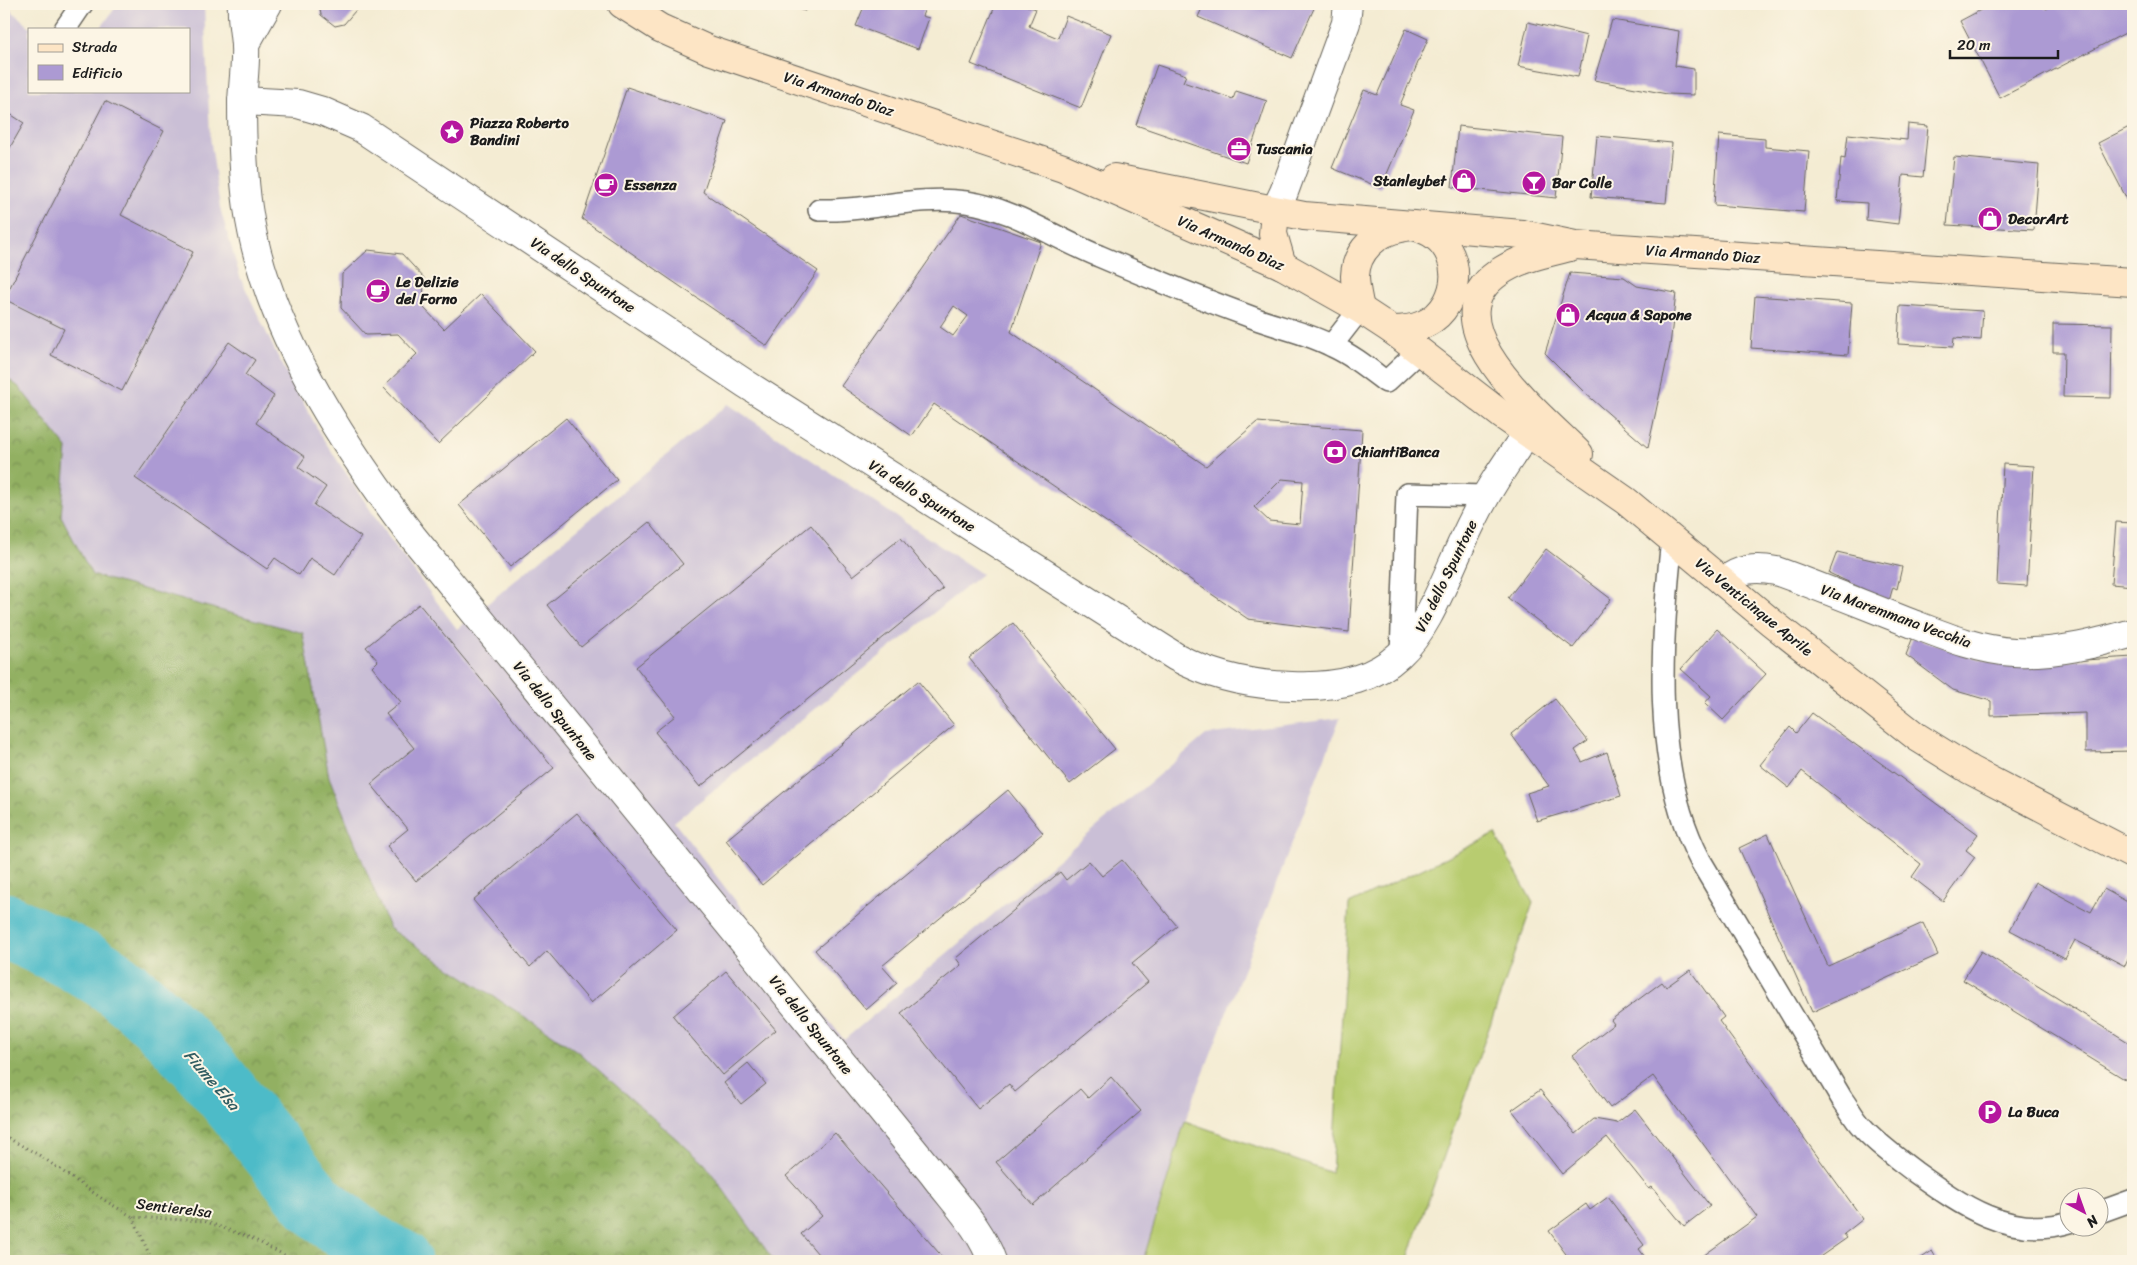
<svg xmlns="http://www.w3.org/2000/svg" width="2137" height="1265" font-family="Sriracha,sans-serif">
	<defs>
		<pattern id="forest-crowns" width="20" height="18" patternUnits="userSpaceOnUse" patternTransform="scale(1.25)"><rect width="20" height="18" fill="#92b062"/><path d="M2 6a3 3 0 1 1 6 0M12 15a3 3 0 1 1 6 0" fill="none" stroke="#768e50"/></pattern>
	</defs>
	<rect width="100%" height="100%" fill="#fcf5e5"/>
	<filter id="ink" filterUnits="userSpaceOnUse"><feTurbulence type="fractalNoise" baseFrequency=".02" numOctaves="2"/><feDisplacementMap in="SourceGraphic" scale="10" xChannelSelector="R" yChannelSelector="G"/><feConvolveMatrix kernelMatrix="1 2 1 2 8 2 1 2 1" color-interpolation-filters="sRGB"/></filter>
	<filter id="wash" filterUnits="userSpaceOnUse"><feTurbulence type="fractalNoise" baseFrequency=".0096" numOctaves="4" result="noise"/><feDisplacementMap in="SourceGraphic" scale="20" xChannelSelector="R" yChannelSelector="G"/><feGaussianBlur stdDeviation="1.12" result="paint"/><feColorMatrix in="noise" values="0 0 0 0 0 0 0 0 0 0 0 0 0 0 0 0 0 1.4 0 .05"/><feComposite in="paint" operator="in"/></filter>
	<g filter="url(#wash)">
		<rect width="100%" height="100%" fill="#f4ecd3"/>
		<path fill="#cabfd6" d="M4,4l28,25h-3v62h160v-62h-89l18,-25h86l6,132 10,72 20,69 37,78 45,82 65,98 70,94 271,-225 254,170 -308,248 170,218 362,-305 134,-17 -155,403 -42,140h-369l-69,-97 -128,-113 -188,-122 -60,-152 -26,-144 -211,-58 -31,-59 6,-68 -48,-61 -15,-11z"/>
		<path fill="url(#forest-crowns)" stroke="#57663f" d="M4,376l15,11 48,61 -6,68 31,59 211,58 26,144 60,151 188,123 128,113 69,97h-770z"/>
		<path fill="#b8cc70" stroke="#6a7446" d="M1495,834l38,69 -126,358h-264l42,-140 147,52 17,-269z"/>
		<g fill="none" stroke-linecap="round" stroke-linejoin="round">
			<path stroke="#4ebbc8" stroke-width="65" d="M4,925c40,20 85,37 120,65 75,59 130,141 191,213 26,23 53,44 84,58"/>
		</g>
		<g id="blocks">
			<g fill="#ac9ad3" fill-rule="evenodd">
				<path d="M319,4h42l-17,20 -9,2 -14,-11z"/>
				<path d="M780,4h27l-2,7z"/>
				<path d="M865,4h62l-5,12 7,2 -11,31 -62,-23z"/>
				<path d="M996,4h26l14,5 -7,17 29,12 8,-22 45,18 -30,74 -110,-44z"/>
				<path d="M1204,4h106l5,2 -23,52 -94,-41z"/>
				<path d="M1992,4h51l3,5 10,-5h77v25l-133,69 -40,-77z"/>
				<path d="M1612,20l67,11 -4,35 19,3v26l-27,-1 -73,-14z"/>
				<path d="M1528,22l59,14 -9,41 -60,-11z"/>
				<path d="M1406,29l22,10 -28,66 14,5 -33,78 -49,-20 32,-78 13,5z"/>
				<path d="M1157,65l29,10 -3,7 50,17 3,-8 31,10 -21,62 -110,-38z"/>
				<path d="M627,87l100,34 -24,71 115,79 -51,75 -185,-127z"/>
				<path d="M105,101l59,30 -43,84 72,37 -71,139 -71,-36 13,-26 -60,-30z"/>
				<path d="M4,110l20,13 -20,35z"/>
				<path d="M1908,124l20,2 -5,51 -20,-2 -5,49 -32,-4 1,-17 -30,-2 4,-43 4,1 3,-25 59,6z"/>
				<path d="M2133,125v86l-35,-68z"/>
				<path d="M1458,126l104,11 -6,61 -104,-11z"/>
				<path d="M1719,135l46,4v8l44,4 -5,61 -90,-7z"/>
				<path d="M1597,136l75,7 -6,60 -75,-6z"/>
				<path d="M1954,157l85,8 -5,65 -87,-5z"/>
				<path d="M961,214l80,28 -30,90 195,134 51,-44 105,8 -13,202 -101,-13 -314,-215 -22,32 -71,-50zM954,306l14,10 -15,20 -13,-9zM1282,479l21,2 -3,43 -31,-3 -15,-14z"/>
				<path d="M368,250l34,4 22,24 -1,29 21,22 37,-35 54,57 -97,93 -55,-57 34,-33 -19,-20 -32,1 -25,-27 1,-34z"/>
				<path d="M1570,273l54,4 13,9 39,7 -6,53 -22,102 -63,-55 -40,-40z"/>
				<path d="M1755,296l97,7 -4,52 -97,-7z"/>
				<path d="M1900,306l83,5 -2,29 -27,-2 -1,9 -55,-3z"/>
				<path d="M2053,324l59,1 -1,73 -48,-1 1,-45h-11z"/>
				<path d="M229,342l26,18 -10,15 29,21 -18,27 49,34 -7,10 28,20 -12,18 47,32 -26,38 -25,-17 -11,17 -24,-17 -8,11 -132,-91z"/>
				<path d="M566,418l51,62 -107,87 -51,-62z"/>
				<path d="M2003,464l31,2 -7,120 -30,-2z"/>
				<path d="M649,522l34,42 -102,83 -34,-42z"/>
				<path d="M2116,522l17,1v63l-22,-2z"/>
				<path d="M811,525l42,51 48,-38 42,51 -243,198 -45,-55 20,-16 -39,-49z"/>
				<path d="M1546,549l65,50 -38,49 -65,-50z"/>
				<path d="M1837,552l65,15 -5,22 -4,-2 -4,14 -60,-28z"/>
				<path d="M419,604l135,164 -138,113 -29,-35 21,-17 -37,-45 43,-36 -28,-34 15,-12 -29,-35 6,-6 -12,-14z"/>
				<path d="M1013,623l102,126 -45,35 -101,-126z"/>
				<path d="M1717,629l49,45 -43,46 -18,-17 6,-7 -30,-27z"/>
				<path d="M1913,637l53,18 37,10 130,-8v94l-47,1v-39l-95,3v-15l-38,-11 -47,-35z"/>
				<path d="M918,681l36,44 -192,160 -36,-45z"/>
				<path d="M1555,699l33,42 -13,9 7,12 25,-10 14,44 -84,25 -10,-28 22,-7 -38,-52z"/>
				<path d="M1812,713l166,121 -12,16 9,7 -32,44 -31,-24 9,-13 -119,-93 -13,17 -29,-23 30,-38 6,6z"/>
				<path d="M1008,790l35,43 -161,133 15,17 -31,27 -51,-60z"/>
				<path d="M577,813l100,117 -86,73 -44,-52 -17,16 -57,-67z"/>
				<path d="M1768,834l60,132 95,-43 15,32 -126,57 -73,-164z"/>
				<path d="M1122,860l55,66 -45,37 16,19 -133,110 -6,-8 -31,25 -77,-96 60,-48 -5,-7 104,-86 6,8 23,-19 13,15z"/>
				<path d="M2035,882l56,30 13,-23 29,16v44l-8,17 -50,-26 -10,19 -55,-29z"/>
				<path d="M1981,951l152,94v23l-7,12 -163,-100z"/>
				<path d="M1690,970l34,47 -5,4 144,198 -19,15 3,4 -33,23h-118l61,-44 -104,-141 -43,32 -38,-52 42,-32 -3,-4 51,-38 4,5z"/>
				<path d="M726,971l50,59 -53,45 -50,-59z"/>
				<path d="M748,1063l18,21 -25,20 -17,-21z"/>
				<path d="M1111,1077l30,34 -108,94 -37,-43 84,-73 8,9z"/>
				<path d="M1540,1090l36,44 18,-15 23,4 18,-14 75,97 -26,20 -32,-39 -3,2 -42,-52 -45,37 -50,-64z"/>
				<path d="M835,1133l110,127 -2,1h-119l-23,-27 21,-18 -36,-40z"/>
				<path d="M1608,1197l36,48 -5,4 9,12h-77l-22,-30 37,-27 4,6z"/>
				<path d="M1932,1251l6,10h-21z"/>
			</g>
		</g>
	</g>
	<g filter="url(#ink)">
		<use href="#blocks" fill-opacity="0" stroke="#68655c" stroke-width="1"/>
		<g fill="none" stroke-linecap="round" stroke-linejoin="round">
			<defs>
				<g id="service">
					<path d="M65,29l17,-25"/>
					<path d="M819,210c49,2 97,-15 147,-8 49,7 88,36 133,54 51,22 103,43 155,62 26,10 54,15 78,28 20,9 37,23 54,36l33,-31"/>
					<path d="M1332,345l28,-36"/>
					<path d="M1672,539c-11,102 -21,228 28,321l142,239c7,9 12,20 20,28 15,17 35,31 53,45 46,33 95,68 155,50"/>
					<path d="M1401,654l6,-160 78,2"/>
					<path d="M2100,1212l33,-12"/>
				</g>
				<g id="minor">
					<path d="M242,4c-1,14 2,27 3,41 1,19 -2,38 -3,57 0,35 1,71 6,106 17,119 93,234 164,328l521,638c20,27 48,54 59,87"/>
					<path d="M245,45l23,-41"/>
					<path d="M242,101l56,3 24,7 39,17 385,256 430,273c37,20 74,28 116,29 128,5 134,-73 181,-166 15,-31 34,-58 54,-87"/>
					<path d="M1275,211l9,-19 62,-169 2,-19"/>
					<path d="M1723,582c16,-14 33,-15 53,-11 45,16 88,34 132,51 34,13 69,28 106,30 41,2 80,-8 119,-19"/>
				</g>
				<g id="secondary">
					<path d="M622,4l38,24 49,22 354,118 219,97 78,44 32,21 110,85 124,86 145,121 146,115 53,33 163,85"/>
					<path d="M1114,178l190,38 218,18 53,11 558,37"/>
					<path d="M1275,211l-2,23 9,31"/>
					<path d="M1570,247c-24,6 -51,11 -72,26 -73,51 45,144 81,181"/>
					<path d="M1360,309c-2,-11 -5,-22 -5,-33 1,-26 22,-44 46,-48 4,-1 8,-2 12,-2 37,8 51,45 34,77 -12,21 -32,27 -55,27"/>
				</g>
			</defs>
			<use href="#service" stroke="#68655c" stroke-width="24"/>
			<use href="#minor" stroke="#68655c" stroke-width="30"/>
			<use href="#secondary" stroke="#68655c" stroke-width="30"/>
			<g stroke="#68655c" stroke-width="3" stroke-dasharray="1 4" stroke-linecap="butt">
				<path d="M4,1136l35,19 65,45 29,17 71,4 47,17 45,23"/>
				<path d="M133,1217l19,44"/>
			</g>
			<use href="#service" stroke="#fff" stroke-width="21"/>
			<use href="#minor" stroke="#fff" stroke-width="28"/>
			<use href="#secondary" stroke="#fde5c5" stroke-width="28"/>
		</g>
	</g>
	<defs>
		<symbol id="sight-disc" viewBox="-11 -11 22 22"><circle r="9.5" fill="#b5179e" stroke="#fcf5e5"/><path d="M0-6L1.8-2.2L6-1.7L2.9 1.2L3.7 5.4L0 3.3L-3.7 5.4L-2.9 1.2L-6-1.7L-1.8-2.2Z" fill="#fff"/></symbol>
		<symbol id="office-disc" viewBox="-11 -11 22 22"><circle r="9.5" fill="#b5179e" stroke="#fcf5e5"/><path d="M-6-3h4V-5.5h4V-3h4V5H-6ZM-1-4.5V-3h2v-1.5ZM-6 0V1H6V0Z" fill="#fff"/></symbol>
		<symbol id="shop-disc" viewBox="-11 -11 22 22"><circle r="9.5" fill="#b5179e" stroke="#fcf5e5"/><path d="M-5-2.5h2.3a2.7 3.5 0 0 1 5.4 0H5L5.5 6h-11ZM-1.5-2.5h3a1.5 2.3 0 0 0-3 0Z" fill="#fff"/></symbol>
		<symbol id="bar-disc" viewBox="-11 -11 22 22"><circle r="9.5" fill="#b5179e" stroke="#fcf5e5"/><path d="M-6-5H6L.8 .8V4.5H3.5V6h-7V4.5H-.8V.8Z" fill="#fff"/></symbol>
		<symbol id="cafe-disc" viewBox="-11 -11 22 22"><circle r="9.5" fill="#b5179e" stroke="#fcf5e5"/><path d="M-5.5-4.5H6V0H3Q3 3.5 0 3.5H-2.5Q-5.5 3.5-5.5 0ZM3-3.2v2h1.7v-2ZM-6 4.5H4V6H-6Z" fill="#fff"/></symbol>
		<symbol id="bank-disc" viewBox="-11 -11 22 22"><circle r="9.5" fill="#b5179e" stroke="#fcf5e5"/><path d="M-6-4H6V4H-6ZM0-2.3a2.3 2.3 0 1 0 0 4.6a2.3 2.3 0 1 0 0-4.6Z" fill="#fff"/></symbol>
		<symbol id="parking-disc" viewBox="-11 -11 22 22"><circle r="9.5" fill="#b5179e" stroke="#fcf5e5"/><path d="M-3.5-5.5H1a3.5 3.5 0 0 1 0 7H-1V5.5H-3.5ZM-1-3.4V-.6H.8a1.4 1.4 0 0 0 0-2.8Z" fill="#fff"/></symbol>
	</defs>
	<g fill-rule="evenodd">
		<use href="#sight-disc" x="438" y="118" width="28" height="28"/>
		<use href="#office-disc" x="1225" y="135" width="28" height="28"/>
		<use href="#shop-disc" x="1450" y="167" width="28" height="28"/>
		<use href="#bar-disc" x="1520" y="169" width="28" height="28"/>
		<use href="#cafe-disc" x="592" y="171" width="28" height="28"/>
		<use href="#shop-disc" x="1976" y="205" width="28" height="28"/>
		<use href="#cafe-disc" x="364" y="277" width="28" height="28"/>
		<use href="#shop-disc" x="1554" y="301" width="28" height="28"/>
		<use href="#bank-disc" x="1321" y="438" width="28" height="28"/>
		<use href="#parking-disc" x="1976" y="1098" width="28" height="28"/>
	</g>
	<g text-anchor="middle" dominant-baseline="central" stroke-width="4" stroke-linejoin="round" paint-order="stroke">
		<g font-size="15" fill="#1c1c1c" stroke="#fcf5e5">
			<text transform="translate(839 94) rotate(18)">Via Armando Diaz</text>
			<text transform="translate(1231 243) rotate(24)">Via Armando Diaz</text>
			<text transform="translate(1703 254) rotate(4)">Via Armando Diaz</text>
			<text transform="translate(583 275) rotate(34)">Via dello Spuntone</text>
			<text transform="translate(922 496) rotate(32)">Via dello Spuntone</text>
			<text transform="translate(1446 576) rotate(-64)">Via dello Spuntone</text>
			<text transform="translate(1754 607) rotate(39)">Via Venticinque Aprile</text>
			<text transform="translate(1896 616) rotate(20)">Via Maremmana Vecchia</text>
			<text transform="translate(555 711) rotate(51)">Via dello Spuntone</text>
			<text transform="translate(811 1025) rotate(51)">Via dello Spuntone</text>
			<text transform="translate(174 1208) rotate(7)">Sentierelsa</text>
		</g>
		<g font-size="15" font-weight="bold" fill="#1c1c1c" stroke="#fcf5e5" text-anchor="start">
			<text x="470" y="123">Piazza Roberto<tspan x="470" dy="17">Bandini</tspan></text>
			<text x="1256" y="149">Tuscania</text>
			<text x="1446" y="181" text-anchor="end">Stanleybet</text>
			<text x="1552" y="183">Bar Colle</text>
			<text x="624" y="185">Essenza</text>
			<text x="2008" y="219">DecorArt</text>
			<text x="396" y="282">Le Delizie<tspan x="396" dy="17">del Forno</tspan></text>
			<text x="1586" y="315">Acqua &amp; Sapone</text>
			<text x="1352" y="452">ChiantiBanca</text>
			<text x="2008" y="1112">La Buca</text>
		</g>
		<g font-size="16" font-style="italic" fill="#305c61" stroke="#fcf5e5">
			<text transform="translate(212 1080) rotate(49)">Fiume Elsa</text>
		</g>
	</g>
	<rect width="2137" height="1265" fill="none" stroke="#fcf5e5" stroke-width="20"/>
	<rect x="28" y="28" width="162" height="65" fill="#fcf5e5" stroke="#a29e95"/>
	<rect x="38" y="44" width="25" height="8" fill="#fde5c5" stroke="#a29e95"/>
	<text x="72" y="52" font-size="15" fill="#1c1c1c">Strada</text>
	<rect x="38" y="65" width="25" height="15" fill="#ac9ad3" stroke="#a29e95"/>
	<text x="72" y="78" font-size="15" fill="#1c1c1c">Edificio</text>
	<g transform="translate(2084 1212) rotate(139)"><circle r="24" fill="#fcf5e5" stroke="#a29e95"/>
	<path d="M0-4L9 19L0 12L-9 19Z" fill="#b5179e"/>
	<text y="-8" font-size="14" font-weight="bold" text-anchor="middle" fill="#1c1c1c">N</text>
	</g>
	<path d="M1950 50v8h108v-8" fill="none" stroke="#1c1c1c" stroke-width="2.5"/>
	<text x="1957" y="50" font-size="15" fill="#1c1c1c" stroke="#fcf5e5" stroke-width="4" paint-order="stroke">20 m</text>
</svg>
